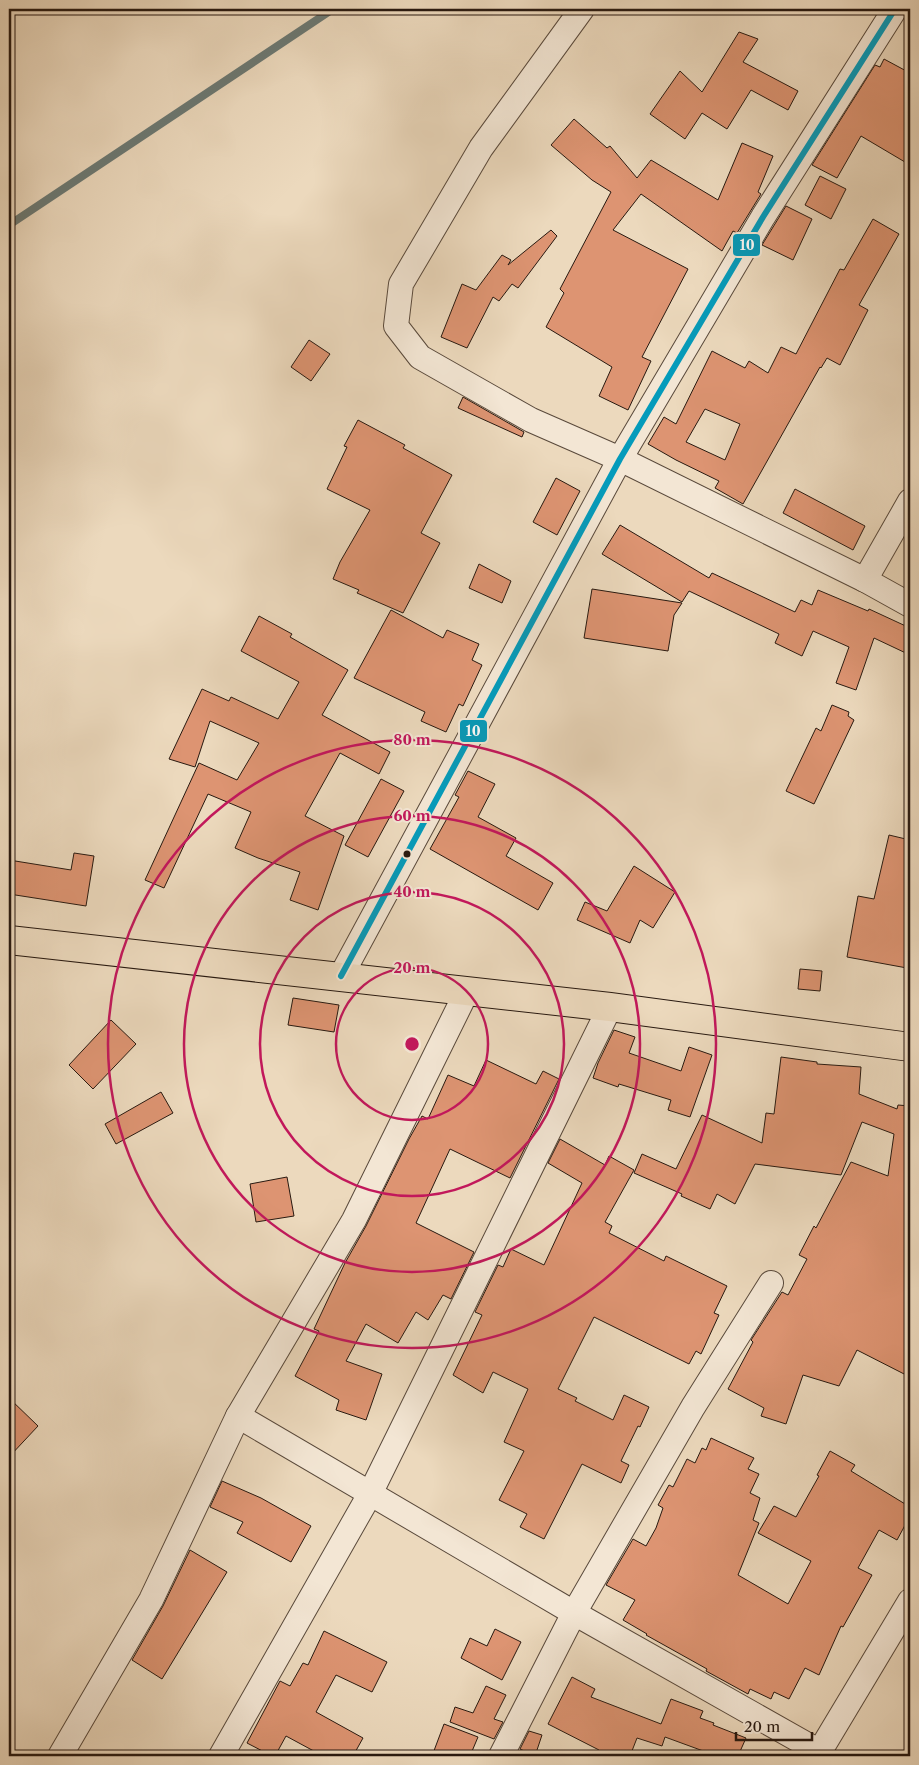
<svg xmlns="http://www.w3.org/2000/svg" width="919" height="1765" font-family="'Libre Caslon Text',serif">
	<rect width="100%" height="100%" fill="#ecd9bd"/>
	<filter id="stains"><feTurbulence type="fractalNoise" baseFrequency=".004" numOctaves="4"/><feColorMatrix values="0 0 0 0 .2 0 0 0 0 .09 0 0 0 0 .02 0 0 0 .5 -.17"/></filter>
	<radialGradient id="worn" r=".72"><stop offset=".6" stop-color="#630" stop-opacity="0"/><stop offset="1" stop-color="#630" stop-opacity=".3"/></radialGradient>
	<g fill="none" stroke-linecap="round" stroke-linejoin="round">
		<path stroke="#6c7973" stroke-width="8" d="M9,225l324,-216"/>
	</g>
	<g fill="#dd9472" stroke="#281910" fill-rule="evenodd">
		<path d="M739,32l19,7 -15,23 55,29 -10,19 -37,-20 -24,39 -25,-16 -17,26 -35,-25 30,-43 22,21z"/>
		<path d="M884,59l26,14v92l-49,-29 -24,42 -25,-13 63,-100 5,2z"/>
		<path d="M574,119l33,29 3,-2 27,32 14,-18 67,40 24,-57 31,13 -15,36 3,2 -24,39 -4,-2 -11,20 -81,-57 -28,36 75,39 -46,88 9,4 -23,49 -29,-14 13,-29 -66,-40 18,-34 -4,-4 51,-97 -19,-12 -41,-35z"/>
		<path d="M820,176l26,13 -15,30 -26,-14z"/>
		<path d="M786,206l26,13 -19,41 -31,-15z"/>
		<path d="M873,219l26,15 -40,71 9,5 -28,55 -13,-7 -6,10 -1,-1 -77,137 -28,-16 4,-7 -43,-21 -28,-16 16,-27 12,7 36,-73 33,17 4,-7 19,12 13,-26 15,7 44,-85 4,1zM705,409l35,15 -15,36 -39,-18z"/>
		<path d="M551,230l6,6 -39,52 -6,-4 -13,17 -6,-4 -26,51 -26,-11 21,-53 14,6 26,-35 9,5 -3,5z"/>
		<path d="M309,340l21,14 -19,27 -20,-14z"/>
		<path d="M463,397l61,35 -2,5 -64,-29z"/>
		<path d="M358,420l47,25 -2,3 49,27 -31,58 19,10 -37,70 -46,-20 2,-3 -26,-11 7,-17 30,-52 -43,-21 20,-42 -3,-1z"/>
		<path d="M556,478l24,13 -23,44 -24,-13z"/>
		<path d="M795,489l70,37 -12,24 -70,-37z"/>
		<path d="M620,525l89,53 3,-5 83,39 6,-12 11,5 6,-15 50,21 1,-2 41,19v27l-36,-17 -18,52 -20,-7 13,-36 -36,-16 -11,25 -27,-13 4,-9 -90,-43 -7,11 -80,-48z"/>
		<path d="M479,564l32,17 -9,22 -33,-15z"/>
		<path d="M592,589l90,14 -8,12 -6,36 -84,-13z"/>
		<path d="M391,610l52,28 4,-8 32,14 -7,16 10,5 -19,41 -4,-2 -13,28 -25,-11 4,-9 -71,-34z"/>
		<path d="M259,616l33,18 -2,3 58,33 -26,45 68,37 -11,22 -39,-21 -35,63 39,20 -26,74 -28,-10 10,-28 -42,-14 -23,-10 16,-36 -43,-18 -44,94 -19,-8 54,-117 38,17 22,-37 -49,-22 -15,46 -26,-8 33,-70 27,12 2,-4 47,22 21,-37 -58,-31z"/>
		<path d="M832,705l17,7 -1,4 6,4 -40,84 -28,-13 30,-63 5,3z"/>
		<path d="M468,771l27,13 -17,33 38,21 -10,18 47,27 -15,27 -108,-61 29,-52 -4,-2z"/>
		<path d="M381,779l23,12 -36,66 -23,-12z"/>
		<path d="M889,835l21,5v113l-3,15 -60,-11 11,-61 16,3z"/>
		<path d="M74,853l20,3 -8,50 -77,-12v-34l62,10z"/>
		<path d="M634,866l41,26 -22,36 -13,-8 -10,23 -53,-23 8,-18 22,9z"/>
		<path d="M800,969l22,2 -2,20 -22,-2z"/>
		<path d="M293,998l46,7 -5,27 -46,-7z"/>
		<path d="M111,1020l25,24 -43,45 -24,-24z"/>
		<path d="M614,1030l21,7 -6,16 52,18 8,-24 23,8 -22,62 -22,-7 3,-10 -52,-16 -1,3 -25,-9 5,-15z"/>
		<path d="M781,1057l36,5v2l44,3 -2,27 38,15 1,-4 12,1v271l-53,-27 -18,36 -36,-11 -17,49 -25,-8 3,-8 -36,-19 25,-47 -2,-2 2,-3 29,-45 6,3 19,-36 -8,-4 15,-29 2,2 35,-66 37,14 6,-42 -32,-12 -21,53 -86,-11 -20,40 -18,-10 -7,15 -29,-13 1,-2 -48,-21 8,-19 34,15 26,-54 60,28 4,-30 8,1z"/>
		<path d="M486,1060l50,24 7,-13 16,8 -49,99 -60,-29 -34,74 58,29 -23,47 -8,-4 -15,25 -12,-8 -18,31 -32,-19 -20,37 36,13 -16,46 -30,-10 3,-10 -44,-24 24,-45 -5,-2 31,-66 21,-37 43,-87 13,-23 6,3 20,-44 26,11z"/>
		<path d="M161,1092l12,21 -57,31 -11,-20z"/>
		<path d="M560,1139l45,26 4,-9 25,14 -29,52 7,4 -3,7 55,28 2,-5 61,30 -13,27 5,2 -18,39 -5,-3 -7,13 -95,-47 -36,72 19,9 -2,3 38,19 11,-25 25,12 -9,20 -2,-1 -17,35 8,4 -8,18 -39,-19 -38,75 -24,-12 7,-13 -28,-14 25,-49 -20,-9 24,-53 -35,-17 -10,21 -30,-18 29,-60 -7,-3 23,-47 5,2 8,-18 33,16 38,-82 -34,-20z"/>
		<path d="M287,1177l7,39 -38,6 -6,-38z"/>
		<path d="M9,1398l29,28 -29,31z"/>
		<path d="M711,1438l43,20 -6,11 11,5 -9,19 10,5 -7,22 6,3 -21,52 50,29 23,-43 -53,-28 16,-27 22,11 23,-41 -2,-1 13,-24 25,14 -4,6 59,36v9l-13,24 -18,-10 -21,38 14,7 -29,52 -2,-1 -22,49 -14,-7 -16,31 -15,-7 -3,7 -21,-10 -2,5 -42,-23 1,-2 -61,-34 1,-1 -24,-14 12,-20 -29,-15 27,-46 13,7 10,-18 7,-20 -5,-3 11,-20 4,2 14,-28 8,4 7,-15 4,2z"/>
		<path d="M222,1481l39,17 50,28 -20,36 -54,-29 6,-11 -33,-15z"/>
		<path d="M190,1550l37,22 -65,107 -30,-19 31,-54z"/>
		<path d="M495,1629l26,13 -19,38 -41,-22 9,-20 17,8z"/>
		<path d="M324,1631l63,31 -15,30 -36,-17 -20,37 47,26 -10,18h-30l-37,-20 -11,20h-3l-25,-13 33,-62 10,5 13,-23 5,2z"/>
		<path d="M572,1677l23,12 -4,8 70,27 10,-25 32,12 -3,7 14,5 -1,2 33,13 -8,18h-34l2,-4 -41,-15 -3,9 -25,-8 -7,18h-34l3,-6 -51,-26z"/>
		<path d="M486,1686l20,9 -12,24 9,3 -9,17 -44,-17 5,-15 18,6z"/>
		<path d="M444,1724l34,13 -8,19h-38z"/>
		<path d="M529,1731l13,4 -7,21 -15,-7z"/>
	</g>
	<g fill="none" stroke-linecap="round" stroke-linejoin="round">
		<defs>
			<g id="minor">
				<path d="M582,9l-101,139 -80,136 -5,42 24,31 111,63 89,39 245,121 45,25"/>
				<path d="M865,580l45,-79"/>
				<path d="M341,976l279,-517 143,-242 132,-208"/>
				<path d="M238,1416l336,197 246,139"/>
				<path d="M60,1756l91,-156 87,-184 116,-196 113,-229"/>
				<path d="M221,1756l149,-262 240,-487"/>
				<path d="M501,1756l73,-143 119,-206 78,-124"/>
				<path d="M817,1756l93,-155"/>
			</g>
			<path id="trunk" d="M9,940l601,67 300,40"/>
		</defs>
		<use href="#minor" stroke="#59493b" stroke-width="26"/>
		<use href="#trunk" stroke="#281910" stroke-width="30"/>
		<use href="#minor" stroke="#f3e6d4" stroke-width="24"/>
		<use href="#trunk" stroke="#ecd9bd" stroke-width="28"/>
		<defs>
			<path id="bus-1" d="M341,976l279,-517 143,-242 132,-208"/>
		</defs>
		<use href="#bus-1" stroke="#f3e6d4" stroke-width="10"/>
		<use href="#bus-1" stroke="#049bbb" stroke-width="6"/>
	</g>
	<g fill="none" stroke="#c2185b" stroke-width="2.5">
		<circle cx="412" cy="1044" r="76"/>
		<circle cx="412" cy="1044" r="152"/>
		<circle cx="412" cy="1044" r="228"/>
		<circle cx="412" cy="1044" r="304"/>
	</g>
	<circle fill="#281910" stroke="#f3e6d4" stroke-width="2" cx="407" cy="854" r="4.5"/>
	<circle cx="412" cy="1044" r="8" fill="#c2185b" stroke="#f3e6d4" stroke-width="2.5"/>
	<g font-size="15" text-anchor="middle" font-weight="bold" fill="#c2185b" stroke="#f3e6d4" stroke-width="4" stroke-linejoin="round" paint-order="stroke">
		<text x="412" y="745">80 m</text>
		<text x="412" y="821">60 m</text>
		<text x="412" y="897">40 m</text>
		<text x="412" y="973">20 m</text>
	</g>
	<g stroke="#f3e6d4" stroke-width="2">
		<rect x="732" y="233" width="29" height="24" rx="5" fill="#049bbb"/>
		<rect x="459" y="719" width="29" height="24" rx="5" fill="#049bbb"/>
	</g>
	<g font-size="14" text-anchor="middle" font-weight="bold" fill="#fff">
		<text x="747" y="250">10</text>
		<text x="473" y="736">10</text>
	</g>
	<rect width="919" height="1765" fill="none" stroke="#ecd9bd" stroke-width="30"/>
	<rect x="10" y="10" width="899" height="1745" fill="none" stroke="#281910" stroke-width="2.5"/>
	<rect x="15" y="15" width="889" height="1735" fill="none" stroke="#281910"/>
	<path d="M736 1732v8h76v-8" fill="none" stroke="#281910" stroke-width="2.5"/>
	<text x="744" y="1732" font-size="15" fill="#281910" stroke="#f3e6d4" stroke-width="4" paint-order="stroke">20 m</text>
	<rect width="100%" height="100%" filter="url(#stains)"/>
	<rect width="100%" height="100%" fill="url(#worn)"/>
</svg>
